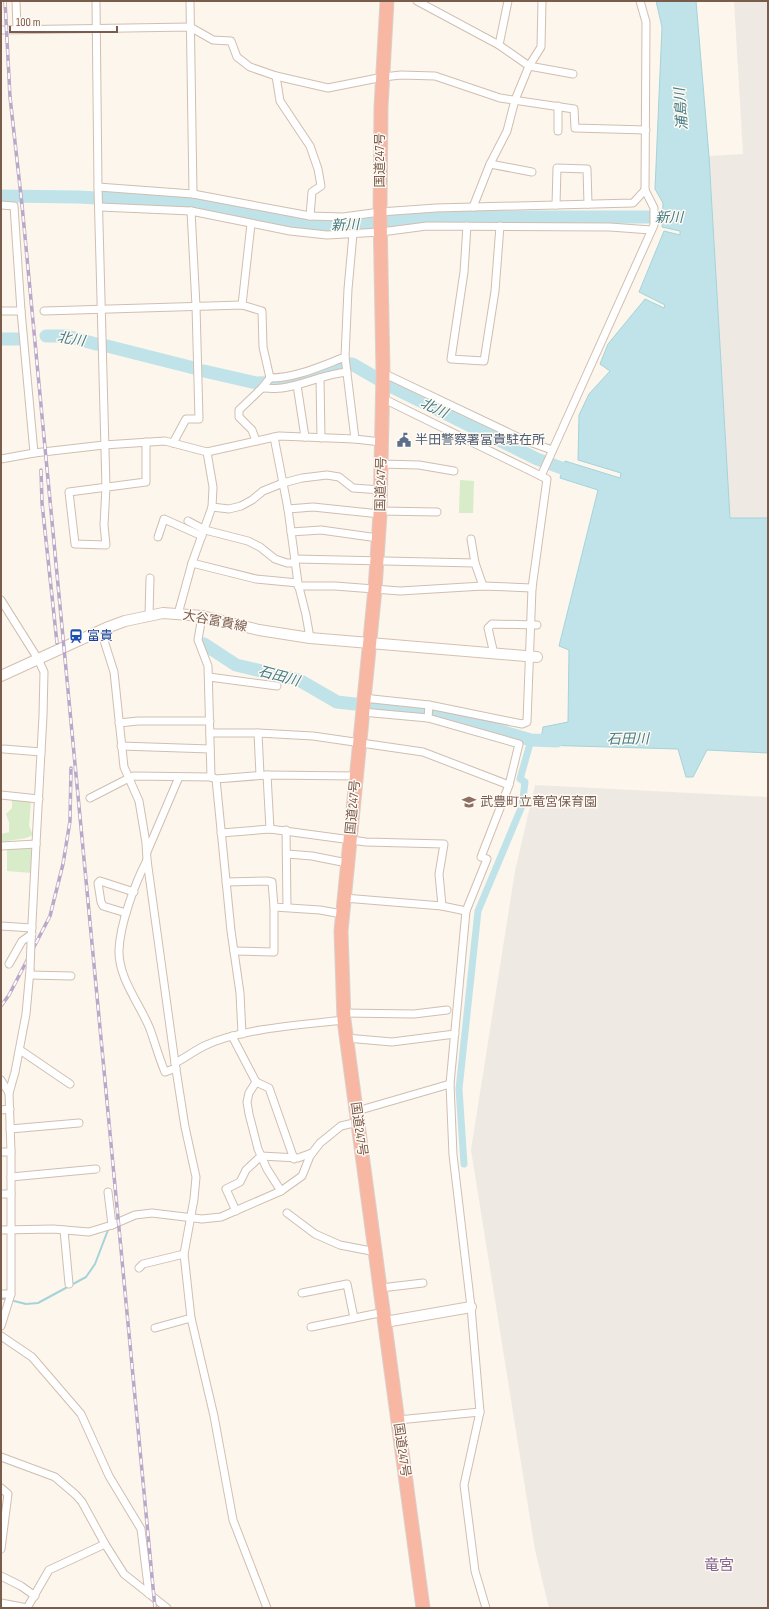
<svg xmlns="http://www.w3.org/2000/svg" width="769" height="1609" font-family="'Sofia Sans Condensed','Noto Sans JP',sans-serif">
	<rect width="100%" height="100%" fill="#fdf6ec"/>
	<g fill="#efe9e4">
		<path d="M734,1h34v517h-38l-21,-362 34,-2z"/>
		<path d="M535,785l233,12v811h-219l-14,-58 -64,-400 44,-279z"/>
	</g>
	<g fill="#d8ecc9">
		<path d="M460,480l14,1 -1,32h-14z"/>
		<path d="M12,798l19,3 -2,25 4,9 -7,3 -25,4v-8l8,-2v-10l-3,-8 6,-6z"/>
		<path d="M34,847l-2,26 -25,-2v-23z"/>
	</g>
	<path fill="#bfe3e8" stroke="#a5d3da" d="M656,1h40l13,155 21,362h38v235l-61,-3 -14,27h-7l-8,-28 -138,-4 3,-18 25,-5 1,-72 -10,-4 39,-156 -38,-12 5,-17 55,17 1,-5 -43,-13 1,-45 10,-21 21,-23 -10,-7 8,-20 37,-45 19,9 1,-3 -26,-13 25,-61 16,4v-4l-18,-4 1,-24 -8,-14 7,-162z"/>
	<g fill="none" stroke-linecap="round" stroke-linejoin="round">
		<g stroke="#a5d3da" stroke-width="2">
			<path d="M1,1299h3"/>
			<path d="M14,1301l12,3 12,-1 48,-26 9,-13 13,-34"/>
		</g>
		<path stroke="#bfe3e8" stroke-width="7" d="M464,1164l-5,-75 19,-178 44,-105 3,-24 -5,-3 11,-39"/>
		<g stroke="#bfe3e8" stroke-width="13">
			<path d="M1,196l77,1 114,6 80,16 61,8 31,-2 41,-5 55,-3h220"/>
			<path d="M46,336h21l29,8"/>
			<path d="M1,339h17"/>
			<path d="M107,346l87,22"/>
			<path d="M204,371l52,12 29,-1 57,-18h10l40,23 145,72 41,15"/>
			<path d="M204,644l32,21 63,15 38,22 18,2"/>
			<path d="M372,705l54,7"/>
			<path d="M431,713l32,7 68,20 26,1"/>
		</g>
		<defs>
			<g id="street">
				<path d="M16,1l1,28"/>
				<path d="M96,1l2,186 8,300 -2,38 2,20 -31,-1 -6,-52 77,-10v-40"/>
				<path d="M190,1l3,193"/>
				<path d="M417,1l82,44"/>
				<path d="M508,1l-9,44 30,21 44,8"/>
				<path d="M1,30l189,-3 23,13 18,1 6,16 13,10 26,9 52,12 55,-11 18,-2 34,1 65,22 74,11 1,19 71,2"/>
				<path d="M276,76l4,25 30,45 8,23 3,17 -9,6 -2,24"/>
				<path d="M558,106v25"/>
				<path d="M490,164l42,8"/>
				<path d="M98,187l95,7 117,22 33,1 37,-5 56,-4 197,-5 12,-13"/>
				<path d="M1,205l13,1 7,105 13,142"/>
				<path d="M556,205l1,-37 30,1 1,35"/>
				<path d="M100,207l91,4 99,20 37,4 54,-3 46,-6 183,1 41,3"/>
				<path d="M473,207l17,-43 17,-33 8,-31 14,-34 12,-19 1,-46"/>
				<path d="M467,226l-3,46 -13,87 33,2 11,-70 5,-65"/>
				<path d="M353,234l-5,55 -3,68 10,82"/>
				<path d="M242,305l9,-81"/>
				<path d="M1,311h20"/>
				<path d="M44,311l198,-6 20,6 1,36 7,31"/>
				<path d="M383,373l141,67 28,10"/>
				<path d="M270,378c26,0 51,-12 75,-21"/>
				<path d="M320,378l1,60"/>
				<path d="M297,385l8,52"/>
				<path d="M262,388c7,0 13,1 20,0 22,-3 42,-14 65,-16"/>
				<path d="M382,398l159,78"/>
				<path d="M274,437l14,72 10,74 8,32 4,23"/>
				<path d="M256,441l-4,-11 -13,-13v-7l23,-22 8,-10"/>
				<path d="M173,443l13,-24h13l-3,-113 -5,-95"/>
				<path d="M1,459l33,-6 70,-8 61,-4 42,11 72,-16 76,3 26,3"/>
				<path d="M381,464l38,1 35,6"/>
				<path d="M212,507l17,2 12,-3 11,-6 11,-9 20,-8 19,-5 25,-3 12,2 14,11 28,2"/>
				<path d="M288,509l25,-2 67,7"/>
				<path d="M380,511l57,1"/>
				<path d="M188,521l17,9 43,11 12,6 15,12 12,4h8"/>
				<path d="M291,532l30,-2 57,8"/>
				<path d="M158,537l6,-18 38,17"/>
				<path d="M471,539l4,24 8,23"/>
				<path d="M295,559l180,4"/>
				<path d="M192,563l64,16 42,4"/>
				<path d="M298,586h37l65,5 83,-5 49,2"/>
				<path d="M1,600l37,59 6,13 -1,44 -7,128 -35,2"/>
				<path d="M178,614l14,-51 20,-56 1,-20 -6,-35"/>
				<path d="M149,615l1,-37"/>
				<path d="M202,616l-4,24 10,26 3,111"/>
				<path d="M101,631l13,41 10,95 15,34 7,42 1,17 28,203 10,64 11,50 -2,22 -10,55 7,64 23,98 19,104 34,88"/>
				<path d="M494,654l-6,-26 4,-4 45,1"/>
				<path d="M209,677l68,9"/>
				<path d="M363,698l66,7"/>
				<path d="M362,712l66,6 91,26 -10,41"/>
				<path d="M428,718l1,-13 93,19 5,-2 5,-134 15,-109 -6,-3 113,-251v-17l-9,-18 1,-168 -6,-21"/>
				<path d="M119,723l19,-2h72"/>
				<path d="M210,733h48l55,3 110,16 86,33 -28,72 6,2 -21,52 -16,173 3,71 18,152 9,105 -16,73 11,86 11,37"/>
				<path d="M258,733l2,42"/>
				<path d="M121,746l89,3"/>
				<path d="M4,749l37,3"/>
				<path d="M267,775l3,54"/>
				<path d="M216,779l15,152 9,62 2,41"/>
				<path d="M1,795l38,4"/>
				<path d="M90,798l43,-22 78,1 5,2 51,-4 89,1"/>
				<path d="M286,830l1,77"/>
				<path d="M221,833l49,-4 96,13 78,2 -5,30 3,32 -98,-8"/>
				<path d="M147,852l32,-75"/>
				<path d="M287,854l25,2 35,7"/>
				<path d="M147,860c-12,23 -27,64 -28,90 -1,28 21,54 31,79 5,14 9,29 15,43l11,-4"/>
				<path d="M226,882l41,-1 5,1 2,25 46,3 22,4"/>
				<path d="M442,906l24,5"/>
				<path d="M126,913l-23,-7 -2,-4 -3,-19 2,-2 34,11"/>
				<path d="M1,926l31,2"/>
				<path d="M31,943l5,-99"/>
				<path d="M234,951l40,1v-45"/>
				<path d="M9,964l13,-23 10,-7"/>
				<path d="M30,975l41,1"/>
				<path d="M343,1013l71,1 33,-4"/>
				<path d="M232,1036l24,46 -7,11 -2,9 2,12 9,35 9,20 14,22"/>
				<path d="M346,1038l46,4 63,-8"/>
				<path d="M20,1050l50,34"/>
				<path d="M175,1063c10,-5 19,-12 29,-17 38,-18 98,-21 140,-26"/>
				<path d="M1,1080l8,13"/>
				<path d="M256,1082l13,6 25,71"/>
				<path d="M1,1110l9,-1"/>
				<path d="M357,1111l93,-27"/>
				<path d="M10,1129l69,-6"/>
				<path d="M1,1152h10"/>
				<path d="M11,1177l85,-8"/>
				<path d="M108,1192l4,33"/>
				<path d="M1,1194h10"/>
				<path d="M236,1211l-10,-22 14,-7 6,-12 15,-14 37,2 14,-5"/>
				<path d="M287,1213l28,21 25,11 36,7"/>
				<path d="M1,1230l52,-1 36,3 23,-7 23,-10 17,-2 50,6 19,-2 60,-26 21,-15 8,-20 10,-13 21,-17 17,-4"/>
				<path d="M64,1230l5,54"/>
				<path d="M139,1268l4,-4 41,-10"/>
				<path d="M381,1288l42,-5"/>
				<path d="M302,1293l45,-9 7,34"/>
				<path d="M1,1294h10"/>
				<path d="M1,1326l10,-32v-142l-2,-59 6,-21 11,-58 4,-44"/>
				<path d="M311,1327l73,-15"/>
				<path d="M155,1328l36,-10"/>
				<path d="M1,1336l31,21 49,57 28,62 32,53 8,65"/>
				<path d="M398,1420l82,-8"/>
				<path d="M1,1457l54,20 21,18 6,7 23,42 19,30 43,34"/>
				<path d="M1,1488l7,6 -7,55"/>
				<path d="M1,1576l20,10 14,10"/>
				<path d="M1,1603l26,5"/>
				<path d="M27,1608l22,-38 56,-26"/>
			</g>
			<g id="secondary">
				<path d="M1,676l105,-48 19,-7 38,-8 39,3 57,14 51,8 227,19"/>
				<path d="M385,1322l86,-15"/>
			</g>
			<path id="highway" d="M387,1l-6,106 -1,105 3,161 -3,141 -5,75 -34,342 3,89 79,588"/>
		</defs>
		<use href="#street" stroke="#d1beb0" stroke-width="9"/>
		<use href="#secondary" stroke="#d6c0b0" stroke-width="12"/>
		<use href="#highway" stroke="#dad1cd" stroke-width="15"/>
		<use href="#street" stroke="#fff" stroke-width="7"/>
		<use href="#secondary" stroke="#fff" stroke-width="10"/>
		<use href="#highway" stroke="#f7b7a3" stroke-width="13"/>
		<defs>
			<g id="rail">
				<path d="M5,1l5,96 12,108 133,1403"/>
				<path d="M41,470l1,33 15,140"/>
				<path d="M1,1006l8,-11 41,-79 13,-52 7,-43 1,-53"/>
			</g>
		</defs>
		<use href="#rail" stroke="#b9a8c9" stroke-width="3.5"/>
		<use href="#rail" stroke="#fffaf3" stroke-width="2" stroke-dasharray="6" stroke-linecap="butt"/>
		<defs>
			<path id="street-bridge" d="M30,970l1,-27"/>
		</defs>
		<use href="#street-bridge" stroke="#d1beb0" stroke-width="9" stroke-linecap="butt"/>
		<use href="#street-bridge" stroke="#fff" stroke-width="7"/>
	</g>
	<defs>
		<symbol id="civic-bare" viewBox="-9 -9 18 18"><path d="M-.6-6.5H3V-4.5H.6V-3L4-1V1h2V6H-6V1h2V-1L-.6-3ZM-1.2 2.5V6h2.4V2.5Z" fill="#5c6f8a" stroke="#fffaf3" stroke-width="2.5" paint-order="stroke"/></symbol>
		<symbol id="station-bare" viewBox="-9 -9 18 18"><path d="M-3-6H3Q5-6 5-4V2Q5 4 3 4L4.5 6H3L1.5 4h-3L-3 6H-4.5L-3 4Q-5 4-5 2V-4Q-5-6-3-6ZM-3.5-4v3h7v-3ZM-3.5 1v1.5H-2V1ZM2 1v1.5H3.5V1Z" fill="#1a4fb4" stroke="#fffaf3" stroke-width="2.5" paint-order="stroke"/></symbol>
		<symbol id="school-bare" viewBox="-9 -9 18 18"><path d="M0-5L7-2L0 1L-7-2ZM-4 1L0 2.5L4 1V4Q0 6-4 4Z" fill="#8d6e63" stroke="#fffaf3" stroke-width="2.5" paint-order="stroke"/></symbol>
	</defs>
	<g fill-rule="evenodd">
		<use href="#civic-bare" x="394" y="430" width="20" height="20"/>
		<use href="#station-bare" x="66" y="626" width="20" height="20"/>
		<use href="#school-bare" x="459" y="792" width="20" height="20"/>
	</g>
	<g text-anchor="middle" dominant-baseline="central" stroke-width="3" stroke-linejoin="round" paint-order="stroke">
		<g font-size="13" fill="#7a5c4d" stroke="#fffaf3">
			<text transform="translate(380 160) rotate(-90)">国道247号</text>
			<text transform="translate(381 484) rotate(-89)">国道247号</text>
			<text transform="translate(215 621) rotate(11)">大谷富貴線</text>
			<text transform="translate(353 807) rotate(-85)">国道247号</text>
			<text transform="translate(359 1129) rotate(82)">国道247号</text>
			<text transform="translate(402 1450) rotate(82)">国道247号</text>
		</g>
		<g font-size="13" fill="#4e5e75" stroke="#fffaf3" text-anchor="start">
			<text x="415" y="440">半田警察署冨貴駐在所</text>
		</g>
		<g font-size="13" fill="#164399" stroke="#fffaf3" text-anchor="start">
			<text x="87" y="636">富貴</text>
		</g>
		<g font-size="13" fill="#785e54" stroke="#fffaf3" text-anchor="start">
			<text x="480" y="802">武豊町立竜宮保育園</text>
		</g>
		<g font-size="14" font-style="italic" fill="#437c86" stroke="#fffaf3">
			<text transform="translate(681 109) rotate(-94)">浦島川</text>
			<text x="669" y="217">新川</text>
			<text transform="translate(345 225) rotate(-2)">新川</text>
			<text transform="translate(71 339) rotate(9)">北川</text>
			<text transform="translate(434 408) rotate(26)">北川</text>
			<text transform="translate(279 676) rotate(15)">石田川</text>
			<text transform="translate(628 739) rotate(-1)">石田川</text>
		</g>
		<g font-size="15" fill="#846695" stroke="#fffaf3">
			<text x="719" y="1565">竜宮</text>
		</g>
	</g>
	<rect width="769" height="1609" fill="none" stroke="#7a5c4d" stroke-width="4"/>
	<path d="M10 26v6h107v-6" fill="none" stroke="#7a5c4d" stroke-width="2"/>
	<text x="16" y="26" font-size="12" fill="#7a5c4d" stroke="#fffaf3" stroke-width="3" paint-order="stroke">100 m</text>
</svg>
